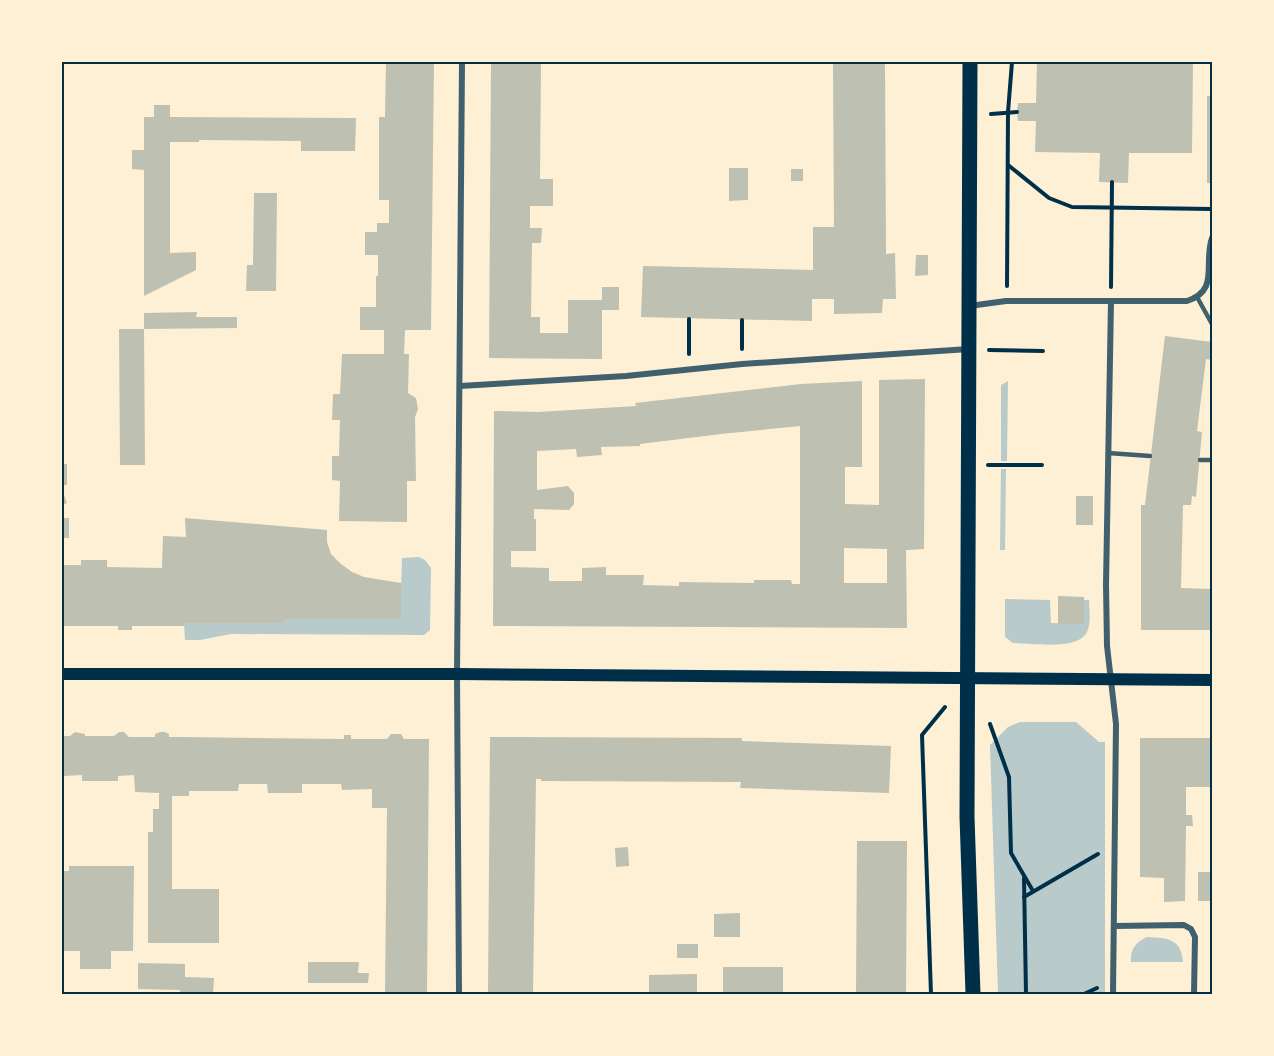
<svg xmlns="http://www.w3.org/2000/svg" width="1274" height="1056" font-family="'Archivo Narrow',sans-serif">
	<rect width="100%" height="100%" fill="#fdf0d5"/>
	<g fill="#b9caca">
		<path d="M1008,381l-1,80h-6v-76z"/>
		<path d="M1001,469h5l-1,81h-5z"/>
		<path d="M419,557l6,3 6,8 -1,62 -6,5 -193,-1 -31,6h-15l-1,-17h101l1,-4h114l2,-61z"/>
		<path d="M1005,599l45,1 1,23 33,1v-24h5c0,9 2,21 -1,29 -6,23 -56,14 -75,14l-8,-6z"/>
		<path d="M1020,722h56l23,20h6v252h-107l-8,-249 18,-18z"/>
		<path d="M1147,937c20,1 34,1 36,25h-52c-1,-13 5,-20 16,-25z"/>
	</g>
	<g fill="#bec0b2" fill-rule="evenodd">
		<path d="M386,62h48l-3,268h-26l-1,24h5l-1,39 8,5 2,11 -3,8 1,64h-9v41l-68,-1 1,-40 -8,-1v-24h7l1,-36h-8l1,-26h7l2,-40h42v-24h-24v-23h16v-31h2v-21h-13v-23h12v-9h12v-23h-10v-83h6z"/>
		<path d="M491,62h50l-1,117h13v27h-23v22h12l-1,15h-9l-1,74h9v16h28v-33h34v-13h17v23h-17v49l-113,-1z"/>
		<path d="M833,62h52l1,192 9,-1 1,46h-13l-1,14 -48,1v-15h-22v22l-171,-4 2,-51 170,4v-43h21z"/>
		<path d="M1037,62h156l-1,91h-63l-1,30 -29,-1 1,-29 -65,-1 1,-31h-18l-1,-9 1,-9h18z"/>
		<rect x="1207" y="96" width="5" height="87"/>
		<path d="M154,105h16v12l186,1 -1,33h-54v-10l-102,-1v2h-29v111l26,-1v18l-52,26v-126l-12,-1v-19h12v-33h10z"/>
		<path d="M729,168h19v32l-19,1z"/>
		<rect x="791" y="169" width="12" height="12"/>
		<path d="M254,193h23l-1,98h-30l1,-26h6z"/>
		<path d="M916,255h12v20l-13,1z"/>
		<path d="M197,312l-1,5h41v11l-93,1v-16z"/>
		<path d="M119,329h25l1,136h-25z"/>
		<path d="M1165,336l47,6 -1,18 -5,-1 -9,72 5,1 -6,65 -4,-1 -1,9h-8l-2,83 31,1v41h-71v-125h4z"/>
		<path d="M925,379l-1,170 -18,1 1,78 -414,-2 1,-215 44,1 98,-6 -1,-3 166,-19 61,-3v86h-17v37l34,1v-125zM800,426v158h-8l-1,-4h-37v3l-75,-1v4l-36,-1 1,-10h-38v-8l-24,1v13h-33v-13l-38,-1v-16h25v-32h-2v-10l35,1 5,-6v-11l-6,-7 -31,4v-39l39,-2 1,8 25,-2 -1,-8 39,-1v-2l81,-10zM844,548l43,1v34h-43z"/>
		<rect x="62" y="464" width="5" height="21"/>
		<path d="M62,489l5,14 -5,2z"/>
		<rect x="1076" y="496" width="17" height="29"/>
		<rect x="62" y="518" width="7" height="20"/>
		<path d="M185,518l142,12v12l4,12 10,10 11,8 12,5 37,6v36h-115l-1,4h-101v3h-52v4h-14v-4h-56v-61h19v-5h26v7l55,1 1,-32 23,1z"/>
		<path d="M1058,596l26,1v27h-26z"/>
		<path d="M75,732l10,2v2h29l5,-4h5l5,5h26v-3l5,-2h5l4,2v3h12l163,2v-4h7v4h36l4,-5h10l3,5h25l-2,255h-42l2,-186h-15v-19l-30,1 -1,-6h-39v9h-34l-1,-9h-28l-1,7h-49v5h-17v93h47v54h-71v-111h5v-23h6v-16l-24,-1 -1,-17 -16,1v5h-36v-6l-18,1v8h-2v-50h2v2h6z"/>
		<path d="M490,737l252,1v3l149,5 -2,47 -149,-5 1,-6 -200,-1v-2h-5l-3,215h-45z"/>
		<path d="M1140,738h72v49h-26v28h6l1,11h-7l-1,75 -21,1v-24l-24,-1z"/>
		<path d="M857,841h50l-1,153h-50z"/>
		<path d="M628,847l1,19 -13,1 -1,-19z"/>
		<path d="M69,866h65l-1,85h-22v18h-31v-18h-18v-80h7z"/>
		<rect x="1198" y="872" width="14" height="29"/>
		<path d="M740,913v24h-26v-23z"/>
		<rect x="677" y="944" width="21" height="14"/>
		<path d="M308,962h51l-1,11h11l-1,10h-60z"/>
		<path d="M138,963l47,1v13l29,1 -1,16h-33v-4l-42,-1z"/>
		<rect x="723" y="967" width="60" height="27"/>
		<path d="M697,974v20h-48v-19z"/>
	</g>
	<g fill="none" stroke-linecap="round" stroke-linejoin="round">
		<g stroke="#003049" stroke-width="4">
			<path d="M991,114l26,-2"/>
			<path d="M1008,165l41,33 23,9 140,2"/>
			<path d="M1007,286l1,-174 4,-50"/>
			<path d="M1111,287l1,-105"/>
			<path d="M742,320v29"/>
			<path d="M989,350l54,1"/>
			<path d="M689,354v-35"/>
			<path d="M988,465h54"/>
			<path d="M990,724l19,53 2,76 22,38"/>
			<path d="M1024,878l2,116"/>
			<path d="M1024,897l74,-43"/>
			<path d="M931,994l-9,-259 23,-28"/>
			<path d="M1084,994l13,-6"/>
		</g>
		<g stroke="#3f606c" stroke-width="4.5">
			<path d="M1197,297l15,27"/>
			<path d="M1108,453l42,3"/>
			<path d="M1200,460h12"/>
		</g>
		<g stroke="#3f606c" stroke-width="6">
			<path d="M1111,301l-5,284 1,61 9,78 -3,270"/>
			<path d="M969,306l37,-5h181c33,-11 16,-36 25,-63"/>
			<path d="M460,386l166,-10 116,-12 227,-15"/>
			<path d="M1114,926l70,-1 7,4 4,8 -1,57"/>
			<path d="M459,994l-2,-320 5,-612"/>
		</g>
		<path stroke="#003049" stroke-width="12" d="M62,674h395l755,6"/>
		<path stroke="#003049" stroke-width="15" d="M970,62l-3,755 6,177"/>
	</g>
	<rect width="1274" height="1056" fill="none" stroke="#fdf0d5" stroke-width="126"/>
	<rect x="63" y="63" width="1148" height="930" fill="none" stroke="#003049" stroke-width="2"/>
</svg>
